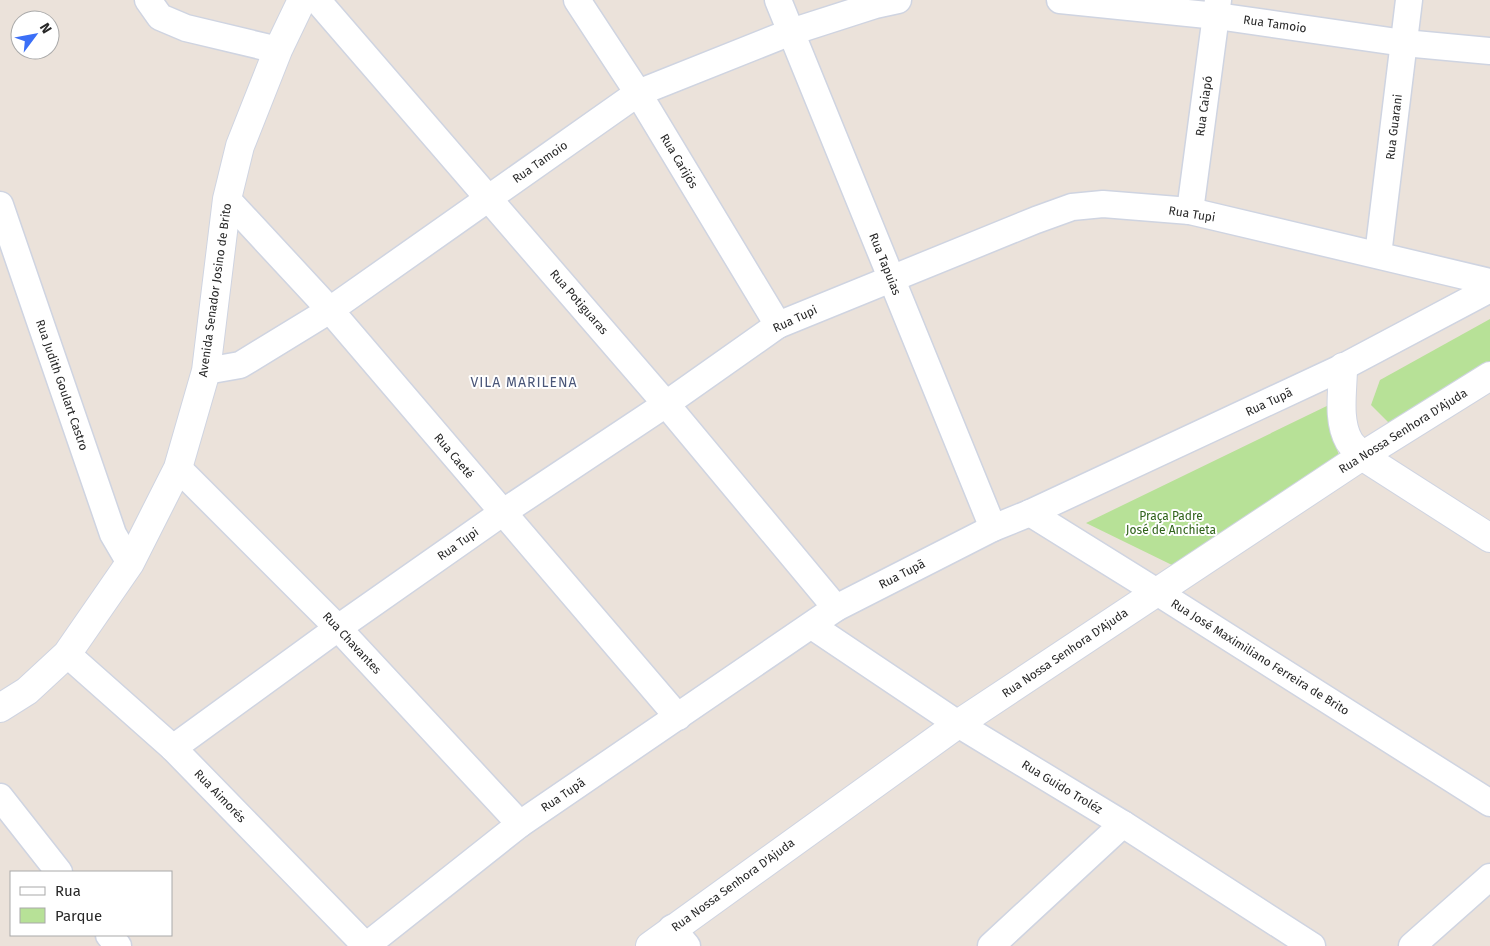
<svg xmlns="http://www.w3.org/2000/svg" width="1490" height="946" font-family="'Fira Sans',sans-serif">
	<rect width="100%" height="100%" fill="#ebe2da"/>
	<g fill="#b7e197">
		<path d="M1490,319v47l-96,62 -23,-23 9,-25z"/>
		<path d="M1333,403l1,38 6,17 -168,107 -86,-42z"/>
	</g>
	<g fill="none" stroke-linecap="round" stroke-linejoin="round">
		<defs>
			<g id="minor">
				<path d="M148,0l12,17 26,11 92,22"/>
				<path d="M317,0l349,404 170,204"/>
				<path d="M577,0l61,93 140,232"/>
				<path d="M778,0l215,528"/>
				<path d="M1060,0l157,16 187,27 86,8"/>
				<path d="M227,199l103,111 348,407"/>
				<path d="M0,205l113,329 17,29"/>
				<path d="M1190,211l28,-211"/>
				<path d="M1378,255l31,-255"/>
				<path d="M206,371l34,-6 90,-55 308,-217 153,-61 84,-27 23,-5"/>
				<path d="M178,468l160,160 182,196"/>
				<path d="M1030,513l127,79 333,211"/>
				<path d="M812,626l146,98 165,100 189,122"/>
				<path d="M67,654l106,94 193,198"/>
				<path d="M173,748l165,-120 164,-115 164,-109 112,-79 258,-105 36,-13 31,-3 87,7 300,71"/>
				<path d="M0,797l59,75"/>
				<path d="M672,928l15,18"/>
				<path d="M109,935l9,11"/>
				<path d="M366,946l154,-122 316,-216 157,-80 37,-15 313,-146 147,-78"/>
				<path d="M991,946l132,-122"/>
				<path d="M1412,946l78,-69"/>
			</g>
			<g id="tertiary">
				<path d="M1343,367c0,23 -6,53 6,74 3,5 9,10 13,15l128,82"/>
				<path d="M0,708l27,-17 40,-37 63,-91 48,-95 28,-97 21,-172 13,-53 38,-96 24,-50"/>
				<path d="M650,946l308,-222 404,-268 128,-80"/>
			</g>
		</defs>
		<use href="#minor" stroke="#cfd4e1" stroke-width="29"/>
		<use href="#tertiary" stroke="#cfd4e1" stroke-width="30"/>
		<use href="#minor" stroke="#fff" stroke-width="26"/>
		<use href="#tertiary" stroke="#fff" stroke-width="28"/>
	</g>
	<g text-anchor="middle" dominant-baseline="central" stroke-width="4" stroke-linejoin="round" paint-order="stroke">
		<g font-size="12" fill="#282828" stroke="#fff">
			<text transform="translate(1275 24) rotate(8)">Rua Tamoio</text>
			<text transform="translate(1204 106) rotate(-82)">Rua Caiapó</text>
			<text transform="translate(1394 127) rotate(-83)">Rua Guarani</text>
			<text transform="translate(679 161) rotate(59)">Rua Carijós</text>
			<text transform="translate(540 162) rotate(-35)">Rua Tamoio</text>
			<text transform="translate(1192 214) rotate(9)">Rua Tupi</text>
			<text transform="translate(885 264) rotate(68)">Rua Tapuias</text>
			<text transform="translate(215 290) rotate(-82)">Avenida Senador Josino de Brito</text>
			<text transform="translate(579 302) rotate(49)">Rua Potiguaras</text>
			<text transform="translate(795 319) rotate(-25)">Rua Tupi</text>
			<text transform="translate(62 385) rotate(71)">Rua Judith Goulart Castro</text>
			<text transform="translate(1269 402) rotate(-25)">Rua Tupã</text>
			<text transform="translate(1403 431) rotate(-32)">Rua Nossa Senhora D'Ajuda</text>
			<text transform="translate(454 456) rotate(50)">Rua Caeté</text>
			<text transform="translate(458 544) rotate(-35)">Rua Tupi</text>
			<text transform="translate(902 574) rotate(-27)">Rua Tupã</text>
			<text transform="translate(352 643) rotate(47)">Rua Chavantes</text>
			<text transform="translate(1065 653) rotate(-34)">Rua Nossa Senhora D'Ajuda</text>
			<text transform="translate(1260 657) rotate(32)">Rua José Maximiliano Ferreira de Brito</text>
			<text transform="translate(1062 787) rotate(31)">Rua Guido Troléz</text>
			<text transform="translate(563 795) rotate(-34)">Rua Tupã</text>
			<text transform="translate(220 796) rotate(46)">Rua Aimorés</text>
			<text transform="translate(733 885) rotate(-36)">Rua Nossa Senhora D'Ajuda</text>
		</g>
		<g font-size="12" fill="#30631a" stroke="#fff">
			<text x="1171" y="516">Praça Padre<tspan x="1171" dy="14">José de Anchieta</tspan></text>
		</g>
		<g font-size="14" letter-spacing="1" fill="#4a5678" stroke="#fff">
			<text x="524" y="382">VILA MARILENA</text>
		</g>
	</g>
	<rect x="10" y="871" width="162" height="65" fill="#ffffff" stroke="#a9a9a9"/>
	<rect x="20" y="887" width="25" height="8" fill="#ffffff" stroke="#a9a9a9"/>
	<text x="55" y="896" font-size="15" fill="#282828">Rua</text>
	<rect x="20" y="908" width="25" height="15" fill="#b7e197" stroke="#a9a9a9"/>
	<text x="55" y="921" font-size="15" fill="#282828">Parque</text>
	<g transform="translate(35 35) rotate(58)"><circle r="24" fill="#ffffff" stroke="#a9a9a9"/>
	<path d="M0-4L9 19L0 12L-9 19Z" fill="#3b6ff7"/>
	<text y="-8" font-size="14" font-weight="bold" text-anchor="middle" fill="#282828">N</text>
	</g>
</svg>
